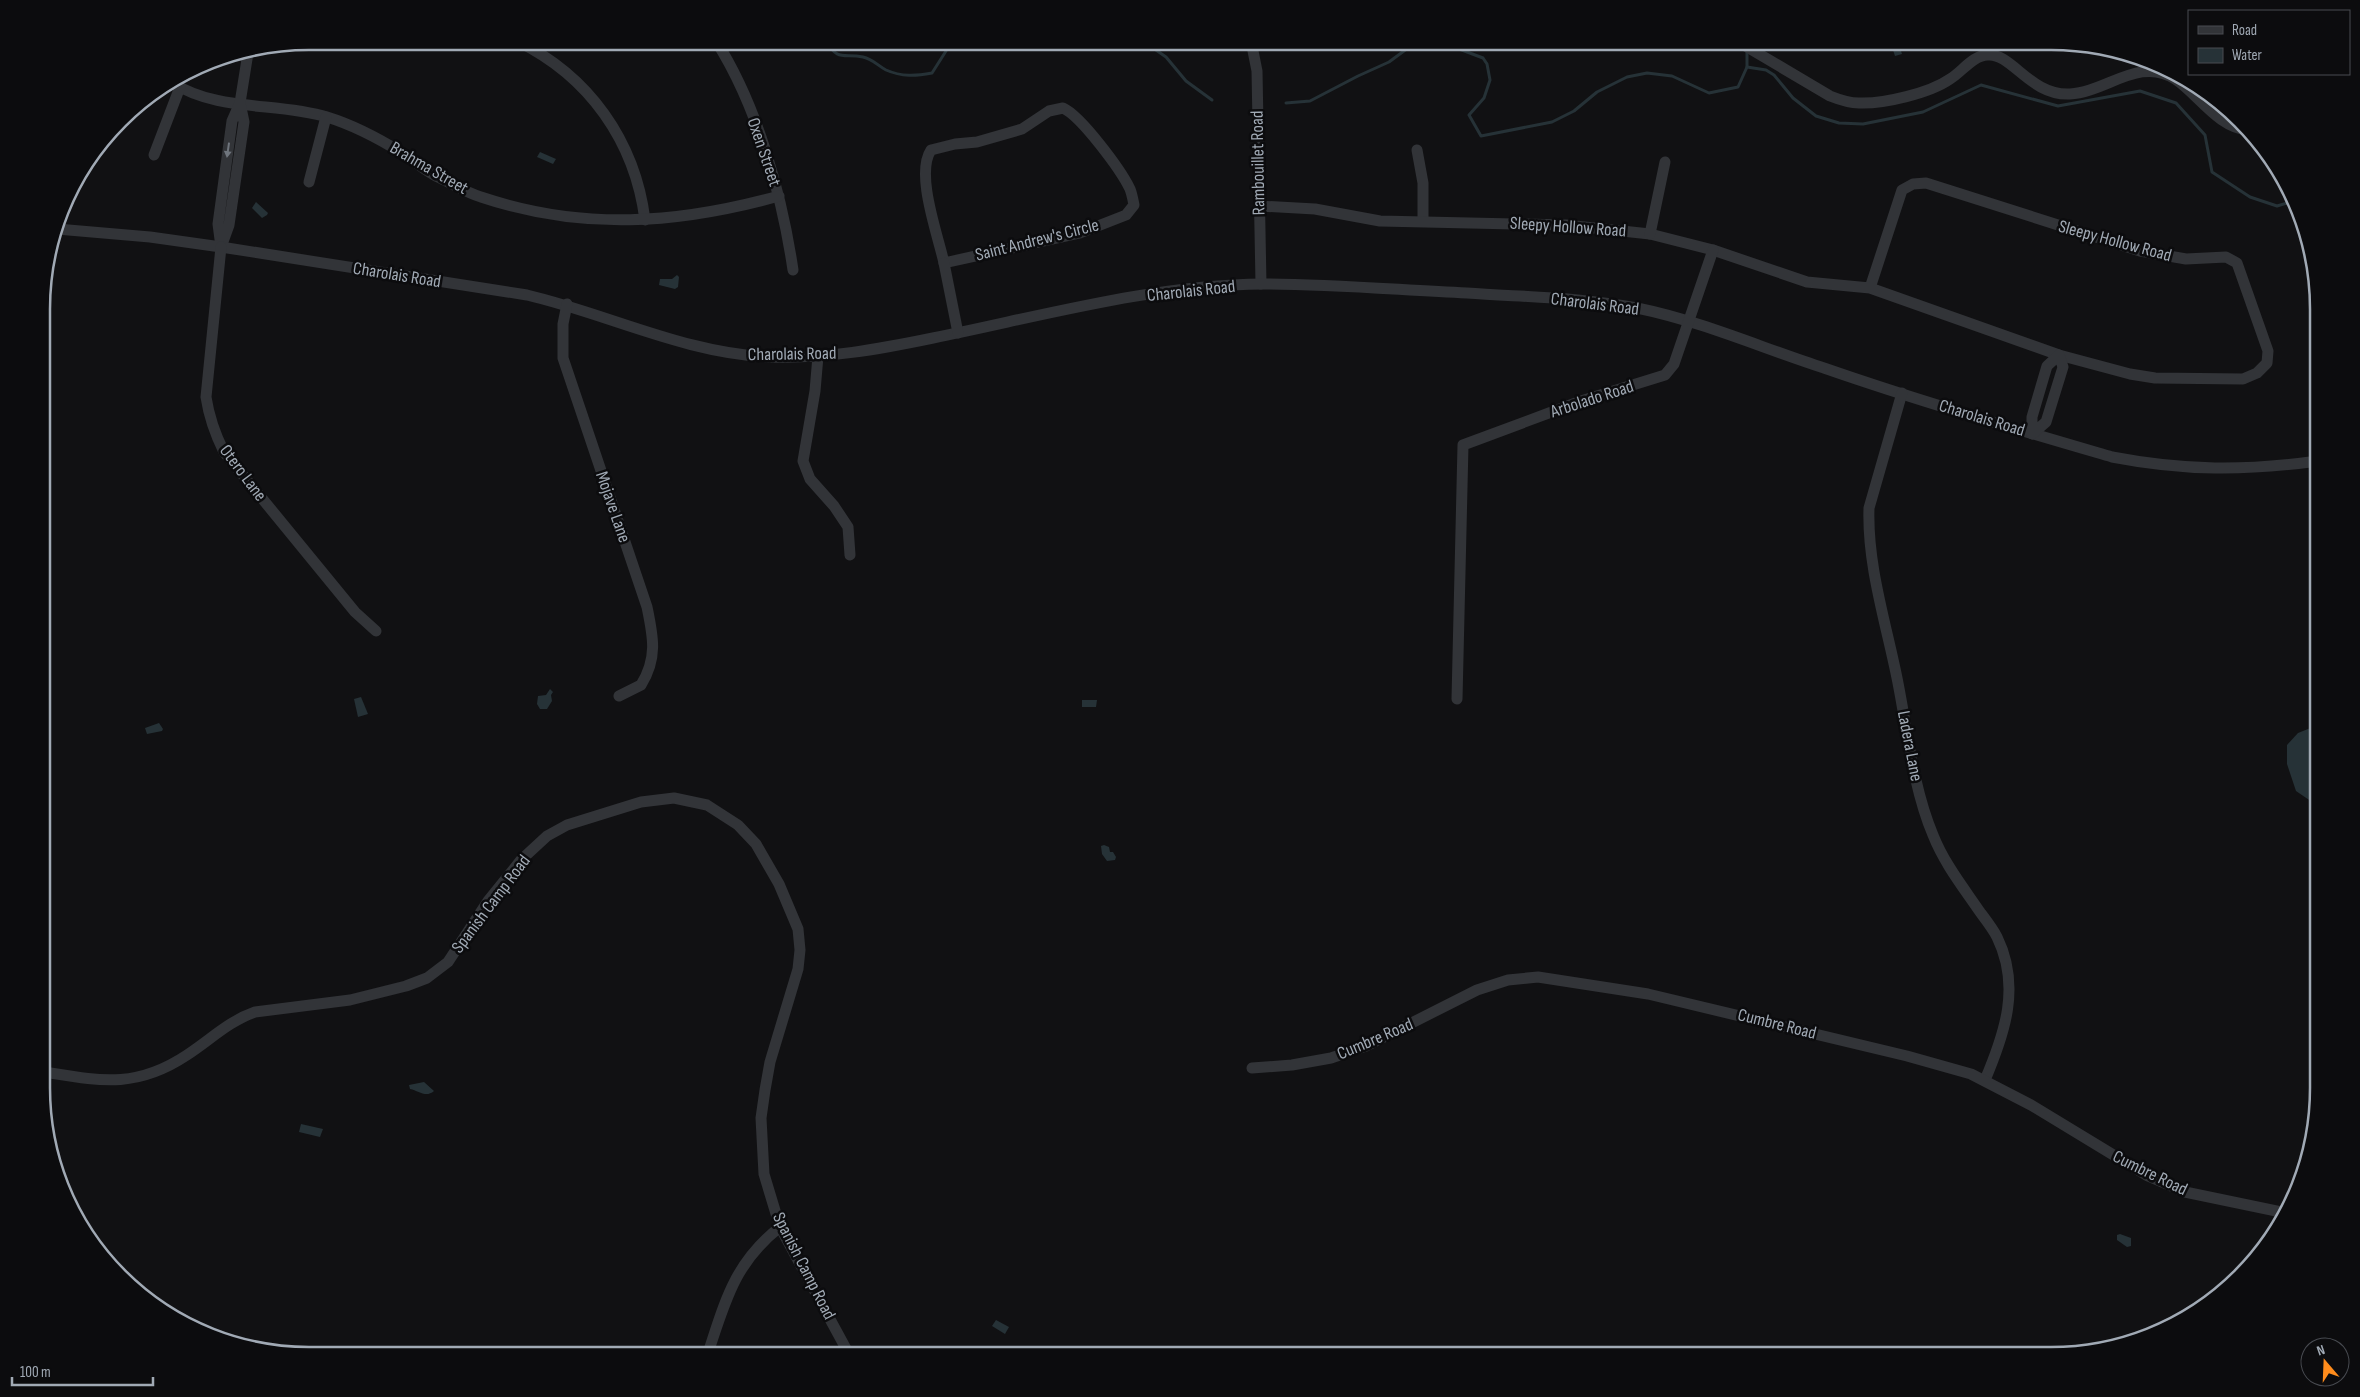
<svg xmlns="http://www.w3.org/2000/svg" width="2360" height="1397" font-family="'Sofia Sans Condensed',sans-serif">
	<rect width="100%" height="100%" fill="#111113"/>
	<g fill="#263237">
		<path d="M1890,41h8l4,13 -7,2z"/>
		<path d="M540,152l16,7 -3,5 -16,-7z"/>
		<path d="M256,202l12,11 -1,2 -5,3 -10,-10z"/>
		<path d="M677,275l2,2 -1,10 -3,2 -16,-4 1,-6h12z"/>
		<path d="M550,689l3,3 -2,3 1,6 -5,8h-7l-3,-5 1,-8 8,-1z"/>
		<path d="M361,697l7,17 -10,3 -4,-18z"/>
		<path d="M1082,700h15l-1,7h-14z"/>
		<path d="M159,723l4,6 -1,2 -15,3 -2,-6z"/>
		<path d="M2318,725v81l-22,-15 -9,-27v-19l11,-12z"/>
		<path d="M1104,845l5,2 1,5h3l3,5 -1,3 -8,1 -5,-7 -1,-8z"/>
		<path d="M424,1082l10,9c-8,7 -15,0 -24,-2l-1,-4z"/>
		<path d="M301,1124l22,5 -3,8 -21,-5z"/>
		<path d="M2120,1234l11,4v8l-4,1 -10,-7v-5z"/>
		<path d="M996,1320l13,7 -4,7 -13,-8z"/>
	</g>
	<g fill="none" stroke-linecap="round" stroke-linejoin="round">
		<g stroke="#263237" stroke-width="3">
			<path d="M826,41c12,21 18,12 37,16 10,2 15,9 23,13 16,7 30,6 46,3l14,-22v-10"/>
			<path d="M1143,41l23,16 20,24 26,19"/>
			<path d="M1747,67l19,3 8,5 19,23 23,18 23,7 24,1 60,-12 58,-27 77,21 82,-15 36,12 29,32 7,37 38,25 27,9 17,-5"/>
			<path d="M1286,103l24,-2 48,-25 31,-14 19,-14 38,-4 37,14 4,6 3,16 -6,18 -15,17 12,21 71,-14 22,-11 23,-19 30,-15 20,-4 25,3 37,17 29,-6 9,-20v-18"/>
		</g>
		<g stroke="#323438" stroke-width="11">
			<path d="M517,41c72,35 118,100 128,179"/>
			<path d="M716,41c41,64 66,154 77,229"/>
			<path d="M1251,41l6,30 4,213"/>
			<path d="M1737,41l93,55c10,4 19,7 29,7 25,1 71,-10 91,-24 12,-7 23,-24 38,-24 24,-2 42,41 82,39 36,-2 70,-38 105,-15 23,15 43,49 73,51"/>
			<path d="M173,83c45,29 104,19 154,34 26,8 51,21 75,36 13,8 24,19 38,25 13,6 27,15 41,19 102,34 196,27 298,-1"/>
			<path d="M240,103l4,19 -15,103 -8,22 -3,-23 14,-103 8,-18 8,-50"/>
			<path d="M1063,108c18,8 58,62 67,81 2,5 3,11 4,16l-8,10 -46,18 -136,30c-6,-28 -29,-89 -13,-113l24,-6 22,-2 45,-13 27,-18z"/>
			<path d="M1417,150l6,33v38"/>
			<path d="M154,155l26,-68"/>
			<path d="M309,182l17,-65"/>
			<path d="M1259,206l56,3 65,12 186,4 84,9 63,16 94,32 63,6 189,67 71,19 25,4 88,1 14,-6 10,-10 1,-12 -31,-88 -11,-6 -40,2 -46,-8 -214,-68 -13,1 -11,6 -32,98"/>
			<path d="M57,229l93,8 71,10 306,48c81,19 159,59 244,62 54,2 109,-8 162,-19 109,-22 218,-53 330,-54 67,0 136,6 204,9 56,4 114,4 170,15 64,13 125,40 187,60 95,33 192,61 288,89 73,14 133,14 206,4"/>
			<path d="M1650,234l15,-72"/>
			<path d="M221,247l-15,150c3,20 9,37 18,55l131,160 21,19"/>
			<path d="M944,263l14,70"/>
			<path d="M567,304l-4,20v34l84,249c6,29 11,51 -6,78l-22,11"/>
			<path d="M2059,355l4,12 -17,55 -14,12v-17l15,-51z"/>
			<path d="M818,356l-3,35 -12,70 7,18 24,27 14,21 2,28"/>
			<path d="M1902,393l-33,115c-2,59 18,118 29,175 10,51 15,104 35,152 11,28 30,52 47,77 6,8 13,17 17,25 24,49 8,96 -12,143"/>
			<path d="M1457,699l6,-254 118,-44 84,-26 9,-11 39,-114"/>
			<path d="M1252,1068l40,-3 39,-7 35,-12 111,-56 31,-10 30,-3 110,17 259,62 64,18 60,31 117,71 37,16 101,21"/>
			<path d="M44,1072c56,9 92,17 143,-17 23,-15 42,-34 68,-43l95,-12 56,-14 21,-8 21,-16 40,-61 33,-41 26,-24 20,-11 74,-23 33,-4 33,7 31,20 18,19 23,40 19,45 2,21 -2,19 -28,93 -5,28 -4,28 3,56 16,53 70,129"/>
			<path d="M707,1356c18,-54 27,-93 73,-129"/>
		</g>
	</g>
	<defs><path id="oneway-solid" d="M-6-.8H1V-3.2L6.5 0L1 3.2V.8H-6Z" transform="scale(1.25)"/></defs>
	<use fill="#6f757d" href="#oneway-solid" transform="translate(228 150) rotate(98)"/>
	<g text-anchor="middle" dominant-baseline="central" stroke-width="5" stroke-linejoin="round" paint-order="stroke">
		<g font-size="18" fill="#a1aab5" stroke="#0c0c0e">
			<text transform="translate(764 152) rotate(71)">Oxen Street</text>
			<text transform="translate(1258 163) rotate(-91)">Rambouillet Road</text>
			<text transform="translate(429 168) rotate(30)">Brahma Street</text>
			<text transform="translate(1568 227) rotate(4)">Sleepy Hollow Road</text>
			<text transform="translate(1037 240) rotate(-14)">Saint Andrew's Circle</text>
			<text transform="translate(2115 241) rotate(15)">Sleepy Hollow Road</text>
			<text transform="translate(397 275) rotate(9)">Charolais Road</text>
			<text transform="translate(1191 291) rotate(-6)">Charolais Road</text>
			<text transform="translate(1595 304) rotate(7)">Charolais Road</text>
			<text transform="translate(792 354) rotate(-1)">Charolais Road</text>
			<text transform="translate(1592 399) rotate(-18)">Arbolado Road</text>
			<text transform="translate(1982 418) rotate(17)">Charolais Road</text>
			<text transform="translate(243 473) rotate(53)">Otero Lane</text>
			<text transform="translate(613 507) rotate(71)">Mojave Lane</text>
			<text transform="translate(1910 746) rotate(79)">Ladera Lane</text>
			<text transform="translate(491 904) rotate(-53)">Spanish Camp Road</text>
			<text transform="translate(1777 1024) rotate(14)">Cumbre Road</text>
			<text transform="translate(1375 1039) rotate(-23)">Cumbre Road</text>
			<text transform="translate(2150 1173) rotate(26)">Cumbre Road</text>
			<text transform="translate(804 1266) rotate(63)">Spanish Camp Road</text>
		</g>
	</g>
	<path d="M0 0H2360V1397H0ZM309 50H2051A259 259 0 0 1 2310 309V1088A259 259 0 0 1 2051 1347H309A259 259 0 0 1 50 1088V309A259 259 0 0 1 309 50Z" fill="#0c0c0e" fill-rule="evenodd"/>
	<path fill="none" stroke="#a1aab5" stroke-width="2.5" d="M309 50H2051A259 259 0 0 1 2310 309V1088A259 259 0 0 1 2051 1347H309A259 259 0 0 1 50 1088V309A259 259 0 0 1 309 50Z"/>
	<rect x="2188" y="10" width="162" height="65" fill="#0c0c0e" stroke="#484b51"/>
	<rect x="2198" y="26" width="25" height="8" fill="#323438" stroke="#484b51"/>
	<text x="2232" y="35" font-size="15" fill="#a1aab5">Road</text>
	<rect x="2198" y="48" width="25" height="15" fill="#263237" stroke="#484b51"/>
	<text x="2232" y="60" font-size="15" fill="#a1aab5">Water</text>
	<g transform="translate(2325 1362) rotate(341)"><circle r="24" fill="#0c0c0e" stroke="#484b51"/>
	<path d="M0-4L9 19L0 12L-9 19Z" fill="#ff8c1c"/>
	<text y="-8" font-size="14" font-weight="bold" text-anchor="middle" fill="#a1aab5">N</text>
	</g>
	<path d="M12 1377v8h141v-8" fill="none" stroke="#a1aab5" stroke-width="2.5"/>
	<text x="20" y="1377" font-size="15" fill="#a1aab5" stroke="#0c0c0e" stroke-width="4" paint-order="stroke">100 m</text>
</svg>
